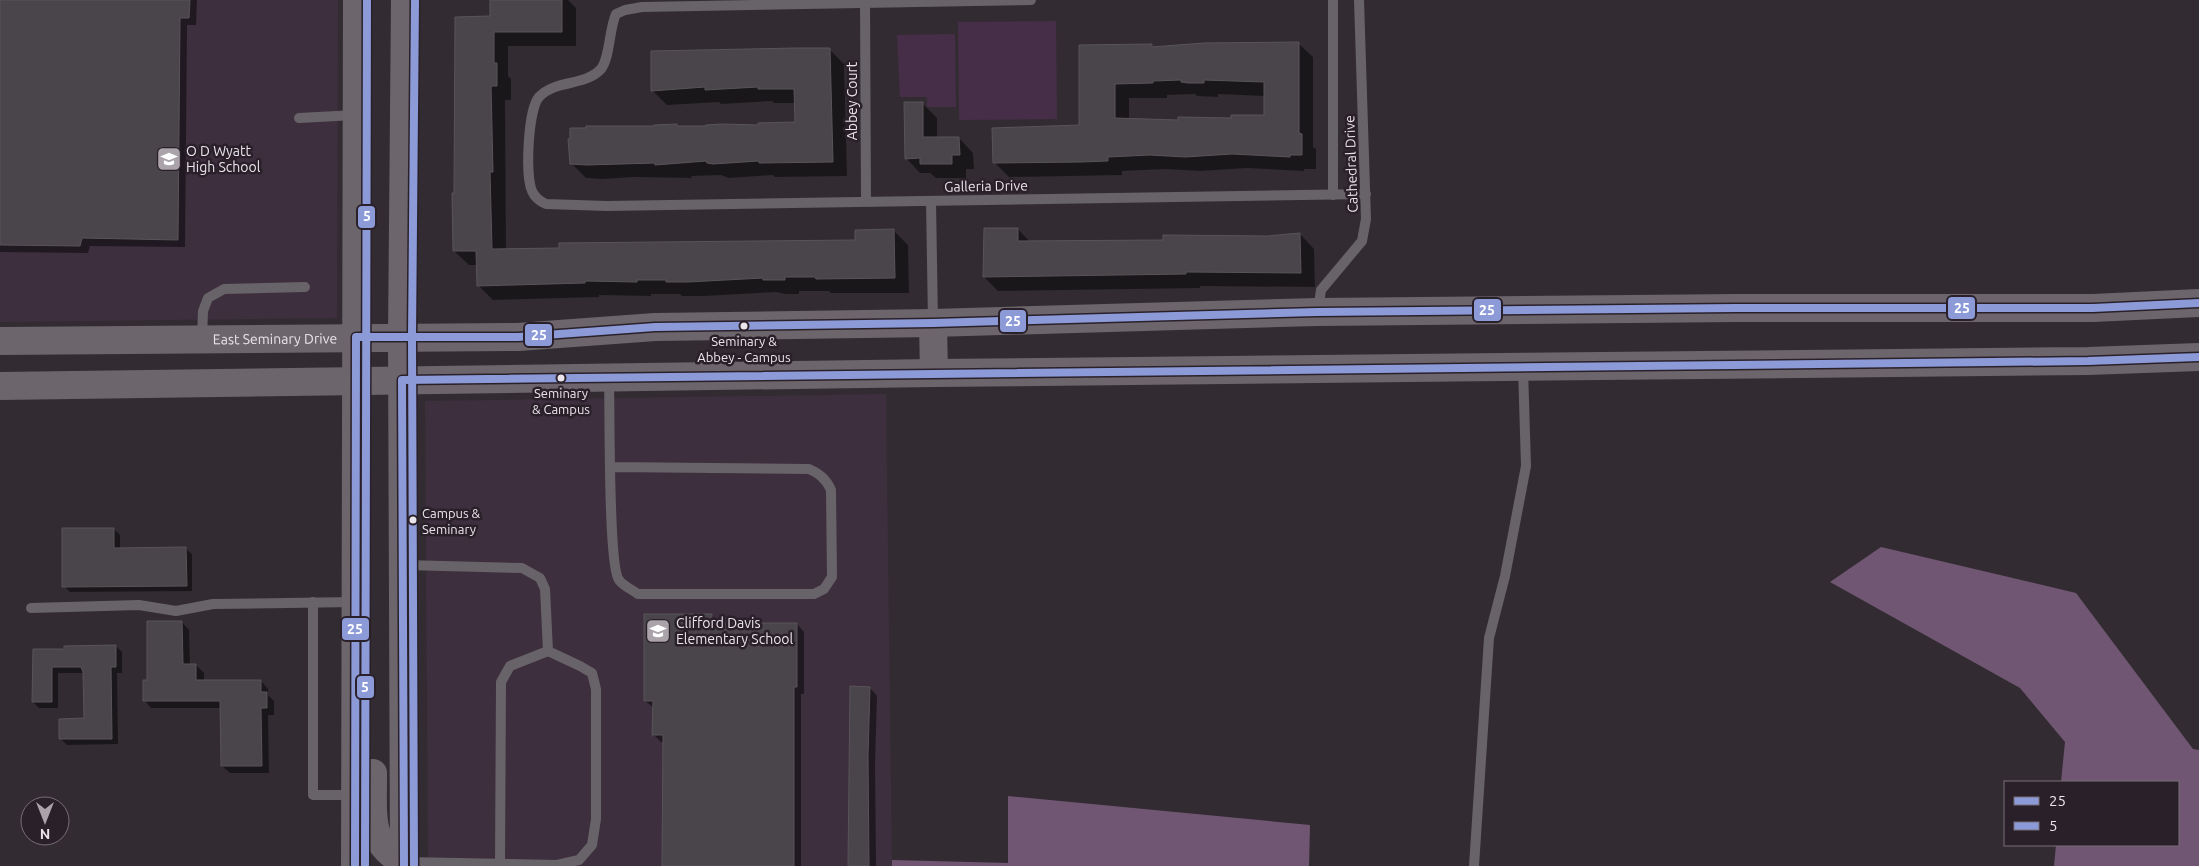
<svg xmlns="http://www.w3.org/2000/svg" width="2199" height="866" font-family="Ubuntu,sans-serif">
	<rect width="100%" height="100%" fill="#322c32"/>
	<g fill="#3d2f3e">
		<path d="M0,0h338l-1,318 -337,4z"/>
		<path d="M886,394l6,472h-464l-3,-465z"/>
	</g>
	<g fill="#462e48">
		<path d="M1056,21l1,98 -98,1 -1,-98z"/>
		<path d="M955,34l1,73h-29v-10h-27l-3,-62z"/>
	</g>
	<g fill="#715673">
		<path d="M1881,547l195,46 117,156 6,1v116h-145l2,-21h122v-63h-117l4,-40 -45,-54 -190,-106z"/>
		<path d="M1008,796l302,29 -1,41h-417v-6l116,3z"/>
	</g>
	<g fill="#0007" fill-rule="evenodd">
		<path d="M0,0h197l-1,25h-9l-2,222 -95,-1 -2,7 -88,-1z"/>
		<path d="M491,0h77l8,8v38h-68v30l3,3v21h-6l1,150 350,-9 37,-11 15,15 1,48h-78l-2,-2h-30v3h-14l-9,-2 -73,4h-21l-2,-2h-29v2l-52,-1v2l-106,3 -15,-15v-20h-9l-15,-14 1,-56 36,-177z"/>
		<path d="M1298,43l15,14v90l3,2v20h-12v2l-57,-3 -47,3 -35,-2 -43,2v4l-113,2 -14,-14 85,-37v-80l72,-1 2,3zM1195,94l2,2 21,1v-3l47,2v21l-86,4 -50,-1v-22h38v-3z"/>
		<path d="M829,49l15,15 3,112 -72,1 -2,-2 -44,3 -8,-3 -30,1 1,2 -58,-1 -32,2 -16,-1 -15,-15 84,-35 104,-1 37,-4v-20h-22l-2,-2 -51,3 -2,-2 -52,3 -15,-15z"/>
		<path d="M922,103l15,15v20h22l14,15 1,16h-8v9h-30l-6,-5h-10l-14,-15z"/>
		<path d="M1018,229l12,13 134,-1 136,-7 14,15 1,38 -115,-1v2l-202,3 -14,-14z"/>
		<path d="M114,529l6,6v14l65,-1 7,6v37l-122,1 -6,-6z"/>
		<path d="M712,615l7,9h78l7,8v62h-3v172h-137v-124h-3l-7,-7v-27l-9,-7z"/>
		<path d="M182,622l7,8 1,35h6l8,8v8h57l7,8v6l6,6v14h-6l1,58h-39l-8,-7 -1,-58h-70l-7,-8 4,-19z"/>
		<path d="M116,646l6,6v21h-5l1,71 -51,1 -6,-6 24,-19 -2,-47h-25v35h-19l-6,-6 1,-52z"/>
		<path d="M870,688l7,8 -2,67 1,103h-26z"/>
	</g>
	<g fill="#4a454a" stroke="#585458" fill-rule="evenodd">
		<path d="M0,0h190l-1,18h-9l-2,222 -96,-2 -2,8 -80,-1z"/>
		<path d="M490,0h72v32h-68v31h3v23h-6l2,86h-3l2,77 67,-1v-5l296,-3v-10l39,-1 1,49 -79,1 -1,-2h-30v3h-22v-2l-75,4h-22v-2h-29v2l-52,-1v2l-108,3 -1,-35h-23l-1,-58h2l1,-176 35,-1z"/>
		<path d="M1299,42v91l3,1v21h-12v2l-58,-3 -47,3 -35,-2 -42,2v4l-27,1 -88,1 -1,-35 87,-3v-80l73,-1v3l52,-4zM1181,80v2l7,1h16v-3l60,2v33h-33v3l-53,-1v3l-63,-2v-34l38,-1v-2z"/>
		<path d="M796,48h34l3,114 -74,1v-2l-46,3 -6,-1 -1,-2 -51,4v-2l-68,2 -17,-1 -2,-25h2v-11h16v-2h68v-1l23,-1v2h29v-1l16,-1 36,1v-2l37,-1 -1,-33h-36v-2l-53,3v-3l-54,4v-40z"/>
		<path d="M904,102h19v35h36l1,18h-8v9h-32v-6l-15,1z"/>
		<path d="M984,228h34v13l145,-1v-5l104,1 33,-3 1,40 -115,-1v2l-203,3z"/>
		<path d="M62,528h52v20l72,-1 1,39 -125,1z"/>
		<path d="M644,614h68v9h85v64h-3v179h-132l1,-131h-11l1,-34h-9z"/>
		<path d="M147,621h35l1,43h13v16h65v12h6v16h-6l1,58h-41l-1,-65h-77v-21h4z"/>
		<path d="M116,645v22h-5l1,72h-53v-20l25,-1 -1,-46 -2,-5h-29v35h-20l1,-53h31v-3z"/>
		<path d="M850,686l20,1 -2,68 1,111h-21z"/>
	</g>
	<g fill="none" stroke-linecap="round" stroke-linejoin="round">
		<g stroke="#686368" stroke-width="10">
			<path d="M865,0l1,201"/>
			<path d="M1031,0l-389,7 -17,3 -9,4c-7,15 -6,44 -15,55 -17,18 -45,10 -62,28 -11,12 -14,79 -7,94 3,7 7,10 14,13l61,2 759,-12"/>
			<path d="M1333,0v195"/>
			<path d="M299,118l56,-3"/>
			<path d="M931,201l2,121"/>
			<path d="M1318,311l3,-21 41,-49 4,-22 -7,-219"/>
			<path d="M202,339l1,-28 5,-13 16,-9 81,-2"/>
			<path d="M609,379c1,29 -1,187 10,201 4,6 14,10 19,14h176l10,-5 8,-12 -1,-87c-5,-11 -11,-16 -22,-21l-198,-2"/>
			<path d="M405,565l117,3 18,10 5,11 3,62 32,15 12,7 4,16v130l-4,26 -13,15 -22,5 -152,-3"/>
			<path d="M313,602v193h41"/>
			<path d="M31,608l108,-3 37,6 37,-7 141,-2"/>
			<path d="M500,864l1,-182 9,-16 38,-15"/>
			<path d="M1474,866l15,-228 16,-62 21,-110 -3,-98"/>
		</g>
		<g stroke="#6c666c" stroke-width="28">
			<path d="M933,323l1,50"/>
			<path id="s1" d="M0,341l518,-4 137,-10 278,-4 384,-11 419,-4h357l106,-5"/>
			<path d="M0,386l934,-13 1154,-12 111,-4"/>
			<path d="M373,773c1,37 -8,70 31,89"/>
			<path d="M355,866l2,-866"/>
			<path d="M404,866l-2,-529 3,-337"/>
		</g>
		<defs>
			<g id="bus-1">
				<path d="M355,866l1,-529h162l137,-10 278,-4 384,-11 419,-4h357l106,-5"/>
				<path d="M404,866l-2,-486 1686,-19 111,-4"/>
			</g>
			<g id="bus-2">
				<path d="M365,866l2,-866"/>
				<path d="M414,866l-2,-529 3,-337"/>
			</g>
		</defs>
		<use href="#bus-1" stroke="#2a202a" stroke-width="11"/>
		<use href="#bus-2" stroke="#2a202a" stroke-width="11"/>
		<use href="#bus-1" stroke="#8c9ad7" stroke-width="8"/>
		<use href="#bus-2" stroke="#8c9ad7" stroke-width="8"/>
	</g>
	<defs>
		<symbol id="school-square" viewBox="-11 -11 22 22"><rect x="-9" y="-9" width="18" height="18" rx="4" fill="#aaa4aa" stroke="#2a202a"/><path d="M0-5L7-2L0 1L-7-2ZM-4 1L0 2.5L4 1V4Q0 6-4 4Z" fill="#fff"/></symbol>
	</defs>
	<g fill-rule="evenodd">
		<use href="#school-square" x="155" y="145" width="28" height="28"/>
		<use href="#school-square" x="644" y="617" width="28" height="28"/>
	</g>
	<g fill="#eae4eb" stroke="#2a202a" stroke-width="2">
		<circle cx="744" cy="326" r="4.5"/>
		<circle cx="561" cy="378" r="4.5"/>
		<circle cx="413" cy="520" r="4.5"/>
	</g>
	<g text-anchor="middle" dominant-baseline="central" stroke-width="5" stroke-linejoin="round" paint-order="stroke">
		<g font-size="13" fill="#eae4eb" stroke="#2a202a">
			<text x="744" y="341">Seminary &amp;<tspan x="744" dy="16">Abbey - Campus</tspan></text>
			<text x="561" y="393">Seminary<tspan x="561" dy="16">&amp; Campus</tspan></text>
			<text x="422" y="513" text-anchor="start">Campus &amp;<tspan x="422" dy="16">Seminary</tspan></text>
		</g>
		<g font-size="14" fill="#eae4eb" stroke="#2a202a">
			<text transform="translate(852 101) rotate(-90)">Abbey Court</text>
			<text transform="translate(1351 164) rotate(-92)">Cathedral Drive</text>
			<text transform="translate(986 186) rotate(-1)">Galleria Drive</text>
			<text stroke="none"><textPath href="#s1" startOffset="275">East Seminary Drive</textPath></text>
		</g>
		<g font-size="14" fill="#eae4eb" stroke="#2a202a" text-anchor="start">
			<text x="186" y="151">O D Wyatt<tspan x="186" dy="16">High School</tspan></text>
			<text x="676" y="623">Clifford Davis<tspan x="676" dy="16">Elementary School</tspan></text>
		</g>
	</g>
	<g stroke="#2a202a" stroke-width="2">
		<rect x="357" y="205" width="19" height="24" rx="5" fill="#8c9ad7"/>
		<rect x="1947" y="296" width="29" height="24" rx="5" fill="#8c9ad7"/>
		<rect x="1473" y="298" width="29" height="24" rx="5" fill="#8c9ad7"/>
		<rect x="999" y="309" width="28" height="24" rx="5" fill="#8c9ad7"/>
		<rect x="524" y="323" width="29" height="24" rx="5" fill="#8c9ad7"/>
		<rect x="341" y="617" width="29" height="24" rx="5" fill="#8c9ad7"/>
		<rect x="356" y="675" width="19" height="24" rx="5" fill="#8c9ad7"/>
	</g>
	<g font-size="14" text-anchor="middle" font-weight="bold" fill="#fff">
		<text x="367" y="221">5</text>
		<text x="1962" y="313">25</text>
		<text x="1487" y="315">25</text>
		<text x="1013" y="326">25</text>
		<text x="539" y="340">25</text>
		<text x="355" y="634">25</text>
		<text x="365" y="692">5</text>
	</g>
	<rect x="2004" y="781" width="175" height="65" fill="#2a202a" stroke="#776e77"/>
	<rect x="2014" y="797" width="25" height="8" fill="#8c9ad7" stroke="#776e77"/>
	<text x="2049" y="806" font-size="15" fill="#eae4eb">25</text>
	<rect x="2014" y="822" width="25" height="8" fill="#8c9ad7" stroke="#776e77"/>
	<text x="2049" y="831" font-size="15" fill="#eae4eb">5</text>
	<g transform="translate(45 821) rotate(180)"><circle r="24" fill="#2a202a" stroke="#776e77"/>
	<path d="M0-4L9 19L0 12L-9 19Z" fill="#aaa4aa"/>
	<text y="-8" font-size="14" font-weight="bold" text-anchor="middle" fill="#eae4eb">N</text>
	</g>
</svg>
